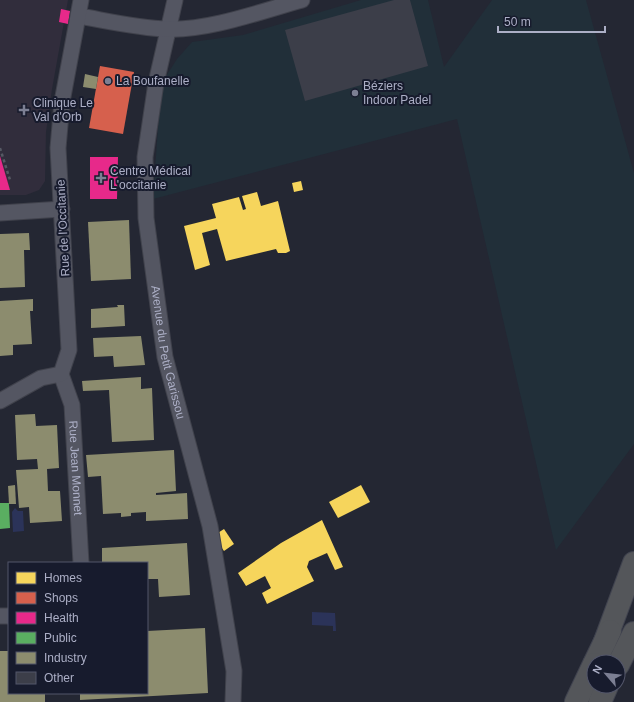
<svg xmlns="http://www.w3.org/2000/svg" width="634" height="702" font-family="Helvetica,sans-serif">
	<rect width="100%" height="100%" fill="#242733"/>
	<path fill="#312d3c" d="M0,0h68l-16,89 -6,43 -1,49 -6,9 -13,5h-26z"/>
	<path fill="#212f39" d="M361,0h67l16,67 48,-67h94l48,173v271l-78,106 -99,-431 -304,80 8,-115 16,-25 15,-17 51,-7z"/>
	<g fill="#2b3359">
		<path d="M15,508l3,3h5l1,20 -11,1 -1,-20z"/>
		<path d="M312,612l23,1 1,18h-3v-5l-21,-1z"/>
	</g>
	<g fill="#f6d55c">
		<path d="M301,181l2,9 -9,2 -2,-9z"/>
		<path d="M257,192l4,14 17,-5 12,50 -4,2h-8l-2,-4 -50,12 -9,-32 -15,4 8,32 -15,5 -11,-44 32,-8 -4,-14 27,-7 4,13 3,-1 -4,-13z"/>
		<path d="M361,485l9,17 -32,16 -9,-16z"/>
		<path d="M322,520l21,47 -8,3 -8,-17 -18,8 -2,6 7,14 -47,23 -5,-11 9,-5 -6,-12 -19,10 -8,-13 43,-30z"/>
		<path d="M224,529l10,15 -10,7 -11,-15z"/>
	</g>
	<path fill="#d6604d" d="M100,66l34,6 -11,62 -34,-6z"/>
	<g fill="#e7298a">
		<path d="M61,9l9,2 -2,13 -9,-2z"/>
		<path d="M0,156l10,34h-10z"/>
		<path d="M90,157h28l-1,42h-27z"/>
	</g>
	<path fill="#5aae61" d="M0,503h9l1,25 -10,1z"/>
	<g fill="#8c8c6e">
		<path d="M85,74l13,3 -2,12 -13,-2z"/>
		<path d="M89,99l5,2 -1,7 -6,-1z"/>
		<path d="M129,220l2,59 -40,2 -3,-59z"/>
		<path d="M29,233l1,17h-6l1,37 -25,1v-54z"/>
		<path d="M33,299v12h-3l2,33 -19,1v10l-13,1v-55z"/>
		<path d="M117,305h7l1,21 -34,2v-19l27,-2z"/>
		<path d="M141,336l4,29 -31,2 -1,-11 -19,1 -1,-19z"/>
		<path d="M141,377v12l11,-1 2,52 -42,2 -3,-52 -26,1 -1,-10z"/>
		<path d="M35,414l1,12 21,-1 2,43 -12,1 1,22h12l2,30 -32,2 -1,-16 -10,1 -3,-38 22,-1 -1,-10 -20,1 -2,-45z"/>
		<path d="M174,450l2,41 -20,2v2l31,-2 1,26 -42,2v-9l-15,1v3l-10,1v-4l-18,1 -2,-38 -13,1 -2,-22z"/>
		<path d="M15,485l1,19h-7l-1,-18z"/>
		<path d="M187,543l3,52 -31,2 -1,-18h-11v-16h-45v-15z"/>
		<path d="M205,628l3,65 -128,7v-7h67v-62z"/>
		<path d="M0,651h9v42h36v9h-45z"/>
	</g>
	<path fill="#3c3e49" d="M394,0h16l18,66 -123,35 -20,-71z"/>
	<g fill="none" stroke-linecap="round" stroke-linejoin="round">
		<defs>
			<g id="minor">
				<path id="s1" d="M175,0l-19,83 -11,74 1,61 19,139 45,169 24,145 -1,31"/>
				<path d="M79,16c29,5 59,12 88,13 41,2 95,-18 135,-29"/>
				<path d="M0,213l62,-4"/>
				<path id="s2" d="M61,374l11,31 9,158"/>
				<path d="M0,401l41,-23 20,-4 8,-24 -11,-202 4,-46 19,-102"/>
				<path d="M0,616h9"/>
			</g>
			<g id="highway">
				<path d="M604,644l30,-81"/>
				<path d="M595,662l15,-31"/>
				<path d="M618,665l16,-32"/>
				<path d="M576,702l18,-38"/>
				<path d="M600,702l7,-16"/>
			</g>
		</defs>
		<use href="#minor" stroke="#40424c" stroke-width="17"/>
		<use href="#highway" stroke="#40434f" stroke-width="24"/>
		<path stroke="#565964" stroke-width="2.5" stroke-dasharray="3 3" stroke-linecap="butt" d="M0,148l10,32"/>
		<use href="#minor" stroke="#545662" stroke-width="15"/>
		<use href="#highway" stroke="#54565a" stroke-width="22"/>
	</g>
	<g fill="#7c7f93" stroke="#171b2d" stroke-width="1.5">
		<circle cx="108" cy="81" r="4"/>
		<circle cx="355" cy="93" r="4"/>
		<path d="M22 104h4v4h4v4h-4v4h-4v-4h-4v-4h4z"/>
		<path d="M99 172h4v4h4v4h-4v4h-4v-4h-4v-4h4z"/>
	</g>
	<g text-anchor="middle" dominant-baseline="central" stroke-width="4" stroke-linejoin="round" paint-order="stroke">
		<g font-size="12" fill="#acafc6" stroke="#171b2d" text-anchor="start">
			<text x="116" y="81">La Boufanelle</text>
			<text x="363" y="86">Béziers<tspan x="363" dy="14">Indoor Padel</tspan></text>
			<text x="33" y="103">Clinique Le<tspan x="33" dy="14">Val d'Orb</tspan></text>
			<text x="110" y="171">Centre Médical<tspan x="110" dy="14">L'occitanie</tspan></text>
		</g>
		<g font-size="12" fill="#acafc6" stroke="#171b2d">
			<text transform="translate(63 228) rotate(-93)">Rue de l'Occitanie</text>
			<text stroke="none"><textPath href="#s1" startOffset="357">Avenue du Petit Garissou</textPath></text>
			<text stroke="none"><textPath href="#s2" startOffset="96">Rue Jean Monnet</textPath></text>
		</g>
	</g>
	<rect x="8" y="562" width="140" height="132" fill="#171b2d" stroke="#53566a"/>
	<rect x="16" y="572" width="20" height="12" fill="#f6d55c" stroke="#53566a"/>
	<text x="44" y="582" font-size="12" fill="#acafc6">Homes</text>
	<rect x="16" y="592" width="20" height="12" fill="#d6604d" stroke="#53566a"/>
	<text x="44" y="602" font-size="12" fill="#acafc6">Shops</text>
	<rect x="16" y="612" width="20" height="12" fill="#e7298a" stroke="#53566a"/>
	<text x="44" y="622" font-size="12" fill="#acafc6">Health</text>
	<rect x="16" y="632" width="20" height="12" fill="#5aae61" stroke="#53566a"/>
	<text x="44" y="642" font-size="12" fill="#acafc6">Public</text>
	<rect x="16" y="652" width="20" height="12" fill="#8c8c6e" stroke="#53566a"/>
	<text x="44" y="662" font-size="12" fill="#acafc6">Industry</text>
	<rect x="16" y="672" width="20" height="12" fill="#3c3e49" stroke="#53566a"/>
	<text x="44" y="682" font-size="12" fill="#acafc6">Other</text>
	<g transform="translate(606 674) rotate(298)"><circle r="19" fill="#171b2d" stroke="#53566a"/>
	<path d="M0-3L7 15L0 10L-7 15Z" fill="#7c7f93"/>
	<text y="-6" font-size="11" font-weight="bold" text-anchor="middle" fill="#acafc6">N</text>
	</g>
	<path d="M498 26v6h107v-6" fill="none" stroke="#acafc6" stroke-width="2"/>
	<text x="504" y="26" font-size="12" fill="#acafc6" stroke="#171b2d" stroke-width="3" paint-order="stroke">50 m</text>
</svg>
